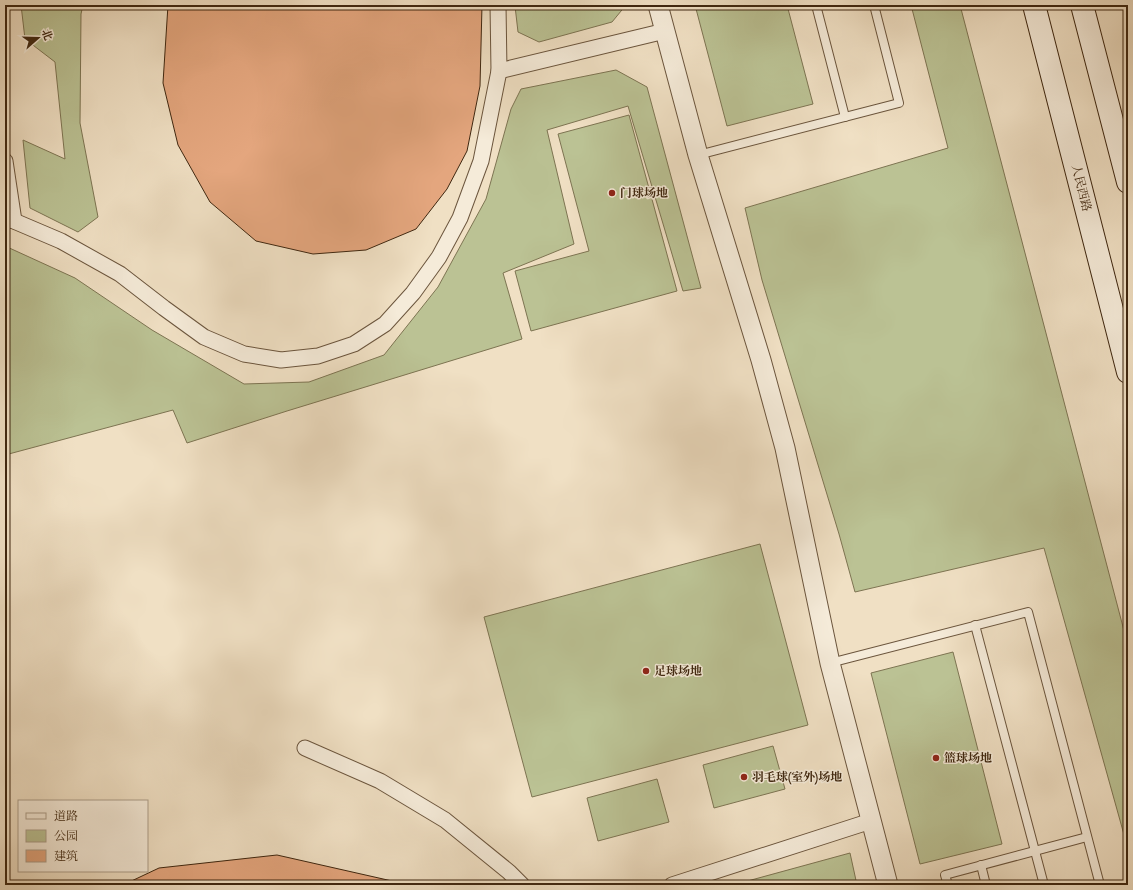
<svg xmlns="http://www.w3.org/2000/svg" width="1133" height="890" font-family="'IM FELL English','Noto Serif SC',serif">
	<rect width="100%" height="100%" fill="#f0e0c4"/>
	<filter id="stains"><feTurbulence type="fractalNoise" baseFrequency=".005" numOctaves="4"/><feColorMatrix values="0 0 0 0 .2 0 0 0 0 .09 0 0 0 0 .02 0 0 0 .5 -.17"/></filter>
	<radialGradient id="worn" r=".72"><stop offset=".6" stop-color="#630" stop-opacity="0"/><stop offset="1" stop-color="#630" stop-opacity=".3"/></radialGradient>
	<g fill="#bbc294" stroke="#7d7452">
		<path d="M21,5h62l-2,9 -1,109 18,94 -20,15 -48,-24 -7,-68 42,19 -10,-97 -30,-23z"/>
		<path d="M520,5h106l-14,17 -73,20 -21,-10 -3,-26z"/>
		<path d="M695,5h92l26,99 -86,22z"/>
		<path d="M911,5h49l168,641v203l-84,-301 -189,44 -16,-58 -77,-254 -17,-72 203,-60z"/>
		<path d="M616,70l31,17 54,201 -18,3 -55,-185 -81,24 27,114 -71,29 19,66 -235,72 -100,32 -14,-33 -168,45v-209l70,32 77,52 92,54 65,-2 75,-27 54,-68 48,-88 25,-90 10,-20z"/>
		<path d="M629,115l48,176 -146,40 -16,-60 74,-20 -31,-117z"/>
		<path d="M760,544l48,181 -276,72 -48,-180z"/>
		<path d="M953,652l49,192 -82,20 -49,-191z"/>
		<path d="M773,746l12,43 -71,19 -11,-43z"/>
		<path d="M657,779l12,43 -71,19 -11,-43z"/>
		<path d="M850,853l7,32h-124z"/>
	</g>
	<g fill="#e4a67e" stroke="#3f2710">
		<path d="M168,5h314l-2,81 -13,65 -20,38 -31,40 -50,21 -53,4 -57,-13 -46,-39 -32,-57 -15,-62z"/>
		<path d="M277,855l115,26 7,4h-276l36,-17z"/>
	</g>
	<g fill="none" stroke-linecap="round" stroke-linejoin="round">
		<defs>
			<g id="service">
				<path d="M816,5l29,112"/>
				<path d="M698,155l201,-52 -25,-98"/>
				<path d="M975,625l69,260"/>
				<path d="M830,663l198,-51 72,273"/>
				<path d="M981,865l5,20"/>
				<path d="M948,885l-3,-10 142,-38"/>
			</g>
			<g id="minor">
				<path d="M499,71l166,-40"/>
				<path d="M5,161l9,60"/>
				<path d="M5,219l9,2 47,20 59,33 44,34 40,29 40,17 37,6 37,-4 36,-12 31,-20 28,-31 26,-36 21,-39 21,-57 18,-90 -1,-66"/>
				<path d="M305,748l75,33 65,39 64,52 13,13"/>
				<path d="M672,885l199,-64"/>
			</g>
			<path id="tertiary" d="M658,5l40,150 63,205 24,88 45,215 58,222"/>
			<g id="secondary">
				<path d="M1034,5l94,367"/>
				<path d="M1082,5l46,177"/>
			</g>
		</defs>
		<use href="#service" stroke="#6b553d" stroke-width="10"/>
		<use href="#minor" stroke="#6b553d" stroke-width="17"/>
		<use href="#tertiary" stroke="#6b553d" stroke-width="21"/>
		<use href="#secondary" stroke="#3f2710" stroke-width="24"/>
		<use href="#service" stroke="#f5ebd9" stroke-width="8"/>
		<use href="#minor" stroke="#f5ebd9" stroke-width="15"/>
		<use href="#tertiary" stroke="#f5ebd9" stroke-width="19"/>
		<use href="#secondary" stroke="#f5ebd9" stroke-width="22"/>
	</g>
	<g fill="#8f2418" stroke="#f5ebd9" stroke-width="1.5">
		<circle cx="612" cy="193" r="4"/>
		<circle cx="646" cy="671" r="4"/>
		<circle cx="936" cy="758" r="4"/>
		<circle cx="744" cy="777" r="4"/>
	</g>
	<g text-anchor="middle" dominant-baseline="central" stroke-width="3" stroke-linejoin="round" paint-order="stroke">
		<g font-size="12" fill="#3f2710" stroke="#f5ebd9">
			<text transform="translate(1081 188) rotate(76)">人民西路</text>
		</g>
		<g font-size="12" font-weight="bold" fill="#3f2710" stroke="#f5ebd9" text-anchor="start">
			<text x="620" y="193">门球场地</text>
			<text x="654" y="671">足球场地</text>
			<text x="944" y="758">篮球场地</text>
			<text x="752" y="777">羽毛球(室外)场地</text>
		</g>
	</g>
	<rect width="1133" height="890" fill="none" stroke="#f0e0c4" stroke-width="20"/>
	<rect x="6" y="6" width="1121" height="878" fill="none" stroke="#3f2710" stroke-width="2"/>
	<rect x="10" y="10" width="1113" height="870" fill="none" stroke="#3f2710"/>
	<rect x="18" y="800" width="130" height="72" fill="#f5ebd9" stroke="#ac9d89"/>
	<rect x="26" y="813" width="20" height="6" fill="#f5ebd9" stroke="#ac9d89"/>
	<text x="54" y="820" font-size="12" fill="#3f2710">道路</text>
	<rect x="26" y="830" width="20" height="12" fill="#bbc294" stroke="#ac9d89"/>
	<text x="54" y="840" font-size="12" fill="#3f2710">公园</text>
	<rect x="26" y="850" width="20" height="12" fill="#e4a67e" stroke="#ac9d89"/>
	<text x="54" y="860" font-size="12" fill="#3f2710">建筑</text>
	<g transform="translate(38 38) rotate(70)" stroke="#f5ebd9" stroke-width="3" paint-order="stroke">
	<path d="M0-3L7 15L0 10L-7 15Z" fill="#3f2710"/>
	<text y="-6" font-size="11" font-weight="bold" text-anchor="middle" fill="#3f2710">北</text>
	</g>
	<rect width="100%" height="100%" filter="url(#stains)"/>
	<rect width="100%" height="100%" fill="url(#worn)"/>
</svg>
